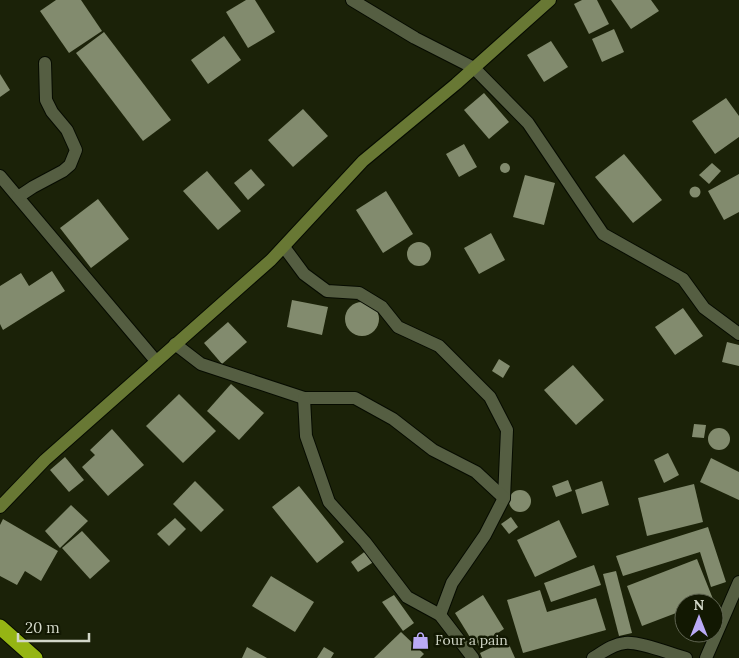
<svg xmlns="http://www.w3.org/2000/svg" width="739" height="658" font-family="Lora,serif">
	<rect width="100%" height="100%" fill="#1b2208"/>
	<g fill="#828b6e">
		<path d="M56,0h25l21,31 -33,22 -29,-42z"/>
		<path d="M246,0h9l20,32 -27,16 -22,-36z"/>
		<path d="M582,0h15l12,24 -20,10 -15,-30z"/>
		<path d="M611,0h40l8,11 -28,18z"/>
		<path d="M614,29l10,23 -22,10 -10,-23z"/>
		<path d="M104,32l67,88 -28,21 -67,-88z"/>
		<path d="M224,36l17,24 -33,24 -17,-24z"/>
		<path d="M551,41l17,26 -24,15 -17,-27z"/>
		<path d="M0,74l10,16 -10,7z"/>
		<path d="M484,93l25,29 -20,17 -25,-29z"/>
		<path d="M726,98l13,18v21l-24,17 -23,-33z"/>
		<path d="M303,109l25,27 -35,31 -25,-27z"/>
		<path d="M464,144l13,23 -18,10 -13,-23z"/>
		<path d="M624,154l38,46 -29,23 -38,-46z"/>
		<circle cx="505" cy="168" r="5"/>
		<path d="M712,163l9,8 -12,13 -10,-9z"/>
		<path d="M251,169l14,16 -17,15 -14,-17z"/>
		<path d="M207,171l34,40 -23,19 -35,-39z"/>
		<path d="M739,174v38l-15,8 -16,-29z"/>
		<path d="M525,175l30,8 -11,42 -31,-8z"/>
		<circle cx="695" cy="192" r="5.5"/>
		<path d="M386,191l27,43 -30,19 -27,-43z"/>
		<path d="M98,199l31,40 -38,29 -31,-40z"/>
		<path d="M491,233l14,27 -26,14 -15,-26z"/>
		<circle cx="419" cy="254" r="12"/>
		<path d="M52,271l13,20 -62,39 -3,-6v-38l21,-13 8,13z"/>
		<path d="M292,300l36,7 -6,28 -35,-8z"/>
		<circle cx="362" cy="319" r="17"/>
		<path d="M683,308l20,28 -28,19 -20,-28z"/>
		<path d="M228,322l19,20 -25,22 -18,-21z"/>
		<path d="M727,342l12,3v21l-17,-4z"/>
		<path d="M499,359l11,7 -7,12 -11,-7z"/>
		<path d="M573,365l31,35 -28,25 -32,-35z"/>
		<path d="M231,384l33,29 -25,27 -32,-29z"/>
		<path d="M179,394l37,37 -33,32 -37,-37z"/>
		<path d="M694,424l12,1 -2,13 -12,-1z"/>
		<circle cx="719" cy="439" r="11"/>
		<path d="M112,429l32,36 -36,31 -26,-29 13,-12 -5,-5z"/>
		<path d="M668,453l11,22 -15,8 -10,-23z"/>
		<path d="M65,457l19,23 -15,12 -19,-22z"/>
		<path d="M711,458l28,14v28l-39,-18z"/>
		<path d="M568,480l4,11 -16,6 -4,-11z"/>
		<path d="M195,481l29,29 -23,22 -28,-28z"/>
		<path d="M602,481l7,24 -27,9 -7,-24z"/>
		<path d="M694,484l9,38 -56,14 -9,-38z"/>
		<path d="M299,486l45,56 -27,21 -45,-56z"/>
		<circle cx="520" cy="501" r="11"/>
		<path d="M71,505l17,16 -28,27 -15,-17z"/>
		<path d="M511,517l7,10 -9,7 -8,-10z"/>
		<path d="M175,518l11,11 -17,17 -12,-12z"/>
		<path d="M3,519l55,32 -17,30 -16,-10 -8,14 -17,-9v-51z"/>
		<path d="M559,520l18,37 -42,20 -18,-37z"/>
		<path d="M708,527l18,55 -15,5 -11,-35 -77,24 -7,-20z"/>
		<path d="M82,531l28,30 -20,18 -28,-31z"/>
		<path d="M367,550l8,11 -17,11 -7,-10z"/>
		<path d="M697,559l16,40 -11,4h-18v7l-42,16 -15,-40z"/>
		<path d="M594,565l7,20 -50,17 -7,-19z"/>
		<path d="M616,571l16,62 -13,3 -16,-62z"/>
		<path d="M271,576l43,26 -19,30 -43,-26z"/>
		<path d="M540,590l7,22 49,-14 10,32 -83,23 -16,-53z"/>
		<path d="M394,595l20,28 -11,8 -21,-29z"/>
		<path d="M483,595l21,34 -28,18 -21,-34z"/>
		<path d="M401,632l23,22 -4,4h-46z"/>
		<path d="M507,640l8,18h-33l-2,-5z"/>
		<path d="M247,647l20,11h-25z"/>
		<path d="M324,647l10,6 -3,5h-14z"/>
	</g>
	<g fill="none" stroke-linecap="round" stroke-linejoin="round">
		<defs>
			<g id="street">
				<path d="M352,0l63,38 59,30 54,55 75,111 80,45 21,29 35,26"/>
				<path d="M0,176l156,185"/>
				<path d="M18,197l15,-10 30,-16 7,-6 6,-15 -9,-20 -15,-18 -6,-12 -1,-37"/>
				<path d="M284,247l20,27 23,17 32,2 23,14 16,20 41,19 51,51 17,33 -3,68 -19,37 -33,48 -12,32"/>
				<path d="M175,344l26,20 103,34h51l38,21 40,31 43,22 28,26"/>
				<path d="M304,398l2,38 23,66 36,40 42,55 33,18 33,43"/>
				<path d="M593,658c10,-6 20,-14 32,-15 13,-2 46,11 61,15"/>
				<path d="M706,658l33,-76"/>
			</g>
			<path id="secondary" d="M0,507l45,-47 226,-200 92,-99 93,-77 94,-84"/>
			<path id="highway" d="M0,627l35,31"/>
		</defs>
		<use href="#street" stroke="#060b00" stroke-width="14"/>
		<use href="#secondary" stroke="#060b00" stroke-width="14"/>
		<use href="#highway" stroke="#060b00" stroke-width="17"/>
		<use href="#street" stroke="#555e42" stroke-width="12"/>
		<use href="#secondary" stroke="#687834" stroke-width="12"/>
		<use href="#highway" stroke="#95b514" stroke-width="15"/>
	</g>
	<defs>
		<symbol id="shop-bare" viewBox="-9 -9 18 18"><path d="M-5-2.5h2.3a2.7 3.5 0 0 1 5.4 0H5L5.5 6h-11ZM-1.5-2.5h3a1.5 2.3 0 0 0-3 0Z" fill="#baaaf6" stroke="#121802" stroke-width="2.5" paint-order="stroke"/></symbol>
	</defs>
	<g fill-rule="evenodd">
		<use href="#shop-bare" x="408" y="628" width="25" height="25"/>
	</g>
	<g text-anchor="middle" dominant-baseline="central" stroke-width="5" stroke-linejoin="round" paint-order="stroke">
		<g font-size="14" fill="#d2d7c8" stroke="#121802" text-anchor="start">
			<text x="435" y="640">Four a pain</text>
		</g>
	</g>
	<g transform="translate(699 618)"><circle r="24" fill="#121802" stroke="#5f6451"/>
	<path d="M0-4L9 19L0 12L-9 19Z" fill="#baaaf6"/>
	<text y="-8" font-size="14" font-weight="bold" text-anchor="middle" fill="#d2d7c8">N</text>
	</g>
	<path d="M18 633v8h71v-8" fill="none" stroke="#d2d7c8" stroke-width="2.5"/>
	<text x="25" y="633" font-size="15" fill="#d2d7c8" stroke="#121802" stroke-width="4" paint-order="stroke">20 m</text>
</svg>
